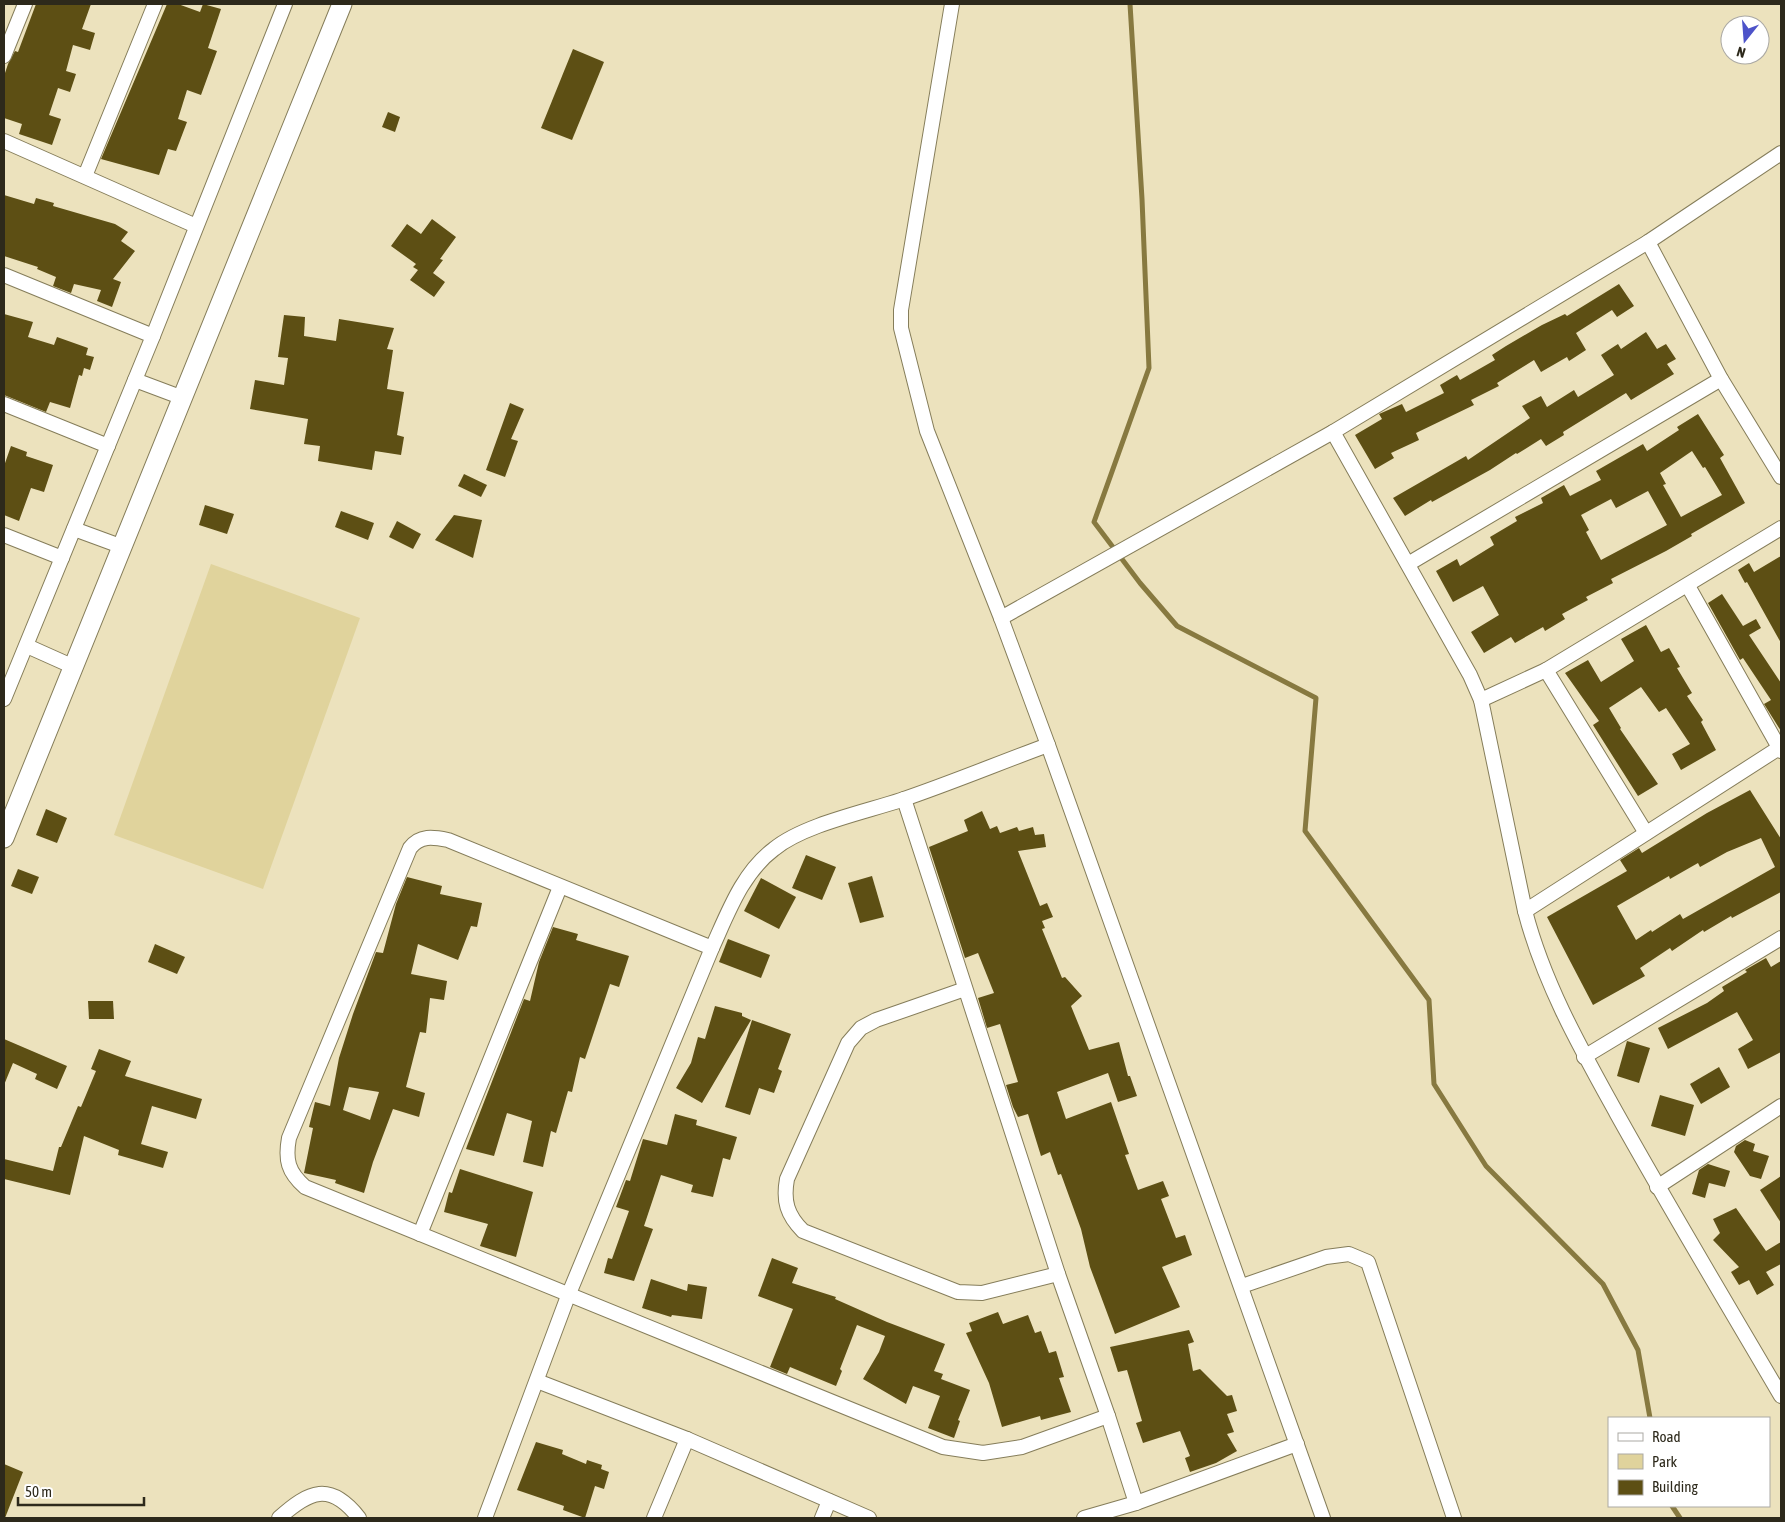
<svg xmlns="http://www.w3.org/2000/svg" width="1785" height="1522" font-family="'Asap Condensed',sans-serif">
	<rect width="100%" height="100%" fill="#ece2bd"/>
	<path fill="#e0d39c" d="M211,564l149,54 -97,271 -149,-54z"/>
	<g fill="none" stroke-linecap="round" stroke-linejoin="round">
		<g stroke="#877940" stroke-width="5">
			<path d="M1130,4l12,195 7,169 -55,154 46,61 37,43 139,72 -11,133 124,169 5,84 52,82 117,118 35,66 12,68"/>
			<path d="M1672,1506l8,12"/>
		</g>
	</g>
	<g fill="#5d4f14" fill-rule="evenodd">
		<path d="M36,4h55l-9,25 13,4 -5,17 -17,-5 -7,26 10,3 -6,18 -12,-4 -9,27 12,4 -9,26 -33,-11 3,-10 -18,-6v-42l4,-12 7,-13 3,1z"/>
		<path d="M167,4h11l22,8 3,-8 18,5 -13,39 9,3 -16,44 -14,-5 -9,29 9,3 -11,29 -8,-2 -9,26 -58,-16z"/>
		<path d="M573,49l31,13 -32,78 -31,-12z"/>
		<path d="M388,112l12,5 -5,15 -13,-5z"/>
		<path d="M4,195l30,9 2,-6 18,5 -1,3 62,18 13,8 -7,9 14,10 -22,28 8,3 -9,25 -15,-6 4,-11 -27,-6 -3,9 -18,-7 3,-9 -19,-8 1,-2 -34,-11z"/>
		<path d="M432,219l24,18 -16,22 3,1 -10,13 12,9 -11,15 -24,-17 8,-10 -5,-3 3,-3 -25,-18 16,-22 14,10z"/>
		<path d="M1619,284l15,22 -17,11 -5,-7 -36,23 10,17 -17,11 -2,-4 -26,15 -7,-12 -37,23 2,3 -28,14 3,5 -58,28 3,7 -28,13 3,5 -19,11 -20,-34 27,-16 -3,-5 23,-10 4,8 38,-19 -4,-8 17,-10 3,5 35,-20 -3,-5 14,-9 36,-21 23,-11 2,2z"/>
		<path d="M4,314l29,8 -5,15 26,8 3,-8 31,11 -2,7 8,2 -4,13 -6,-2 -2,8 -3,-1 -9,33 -20,-6 -4,10 -42,-17z"/>
		<path d="M284,315l21,2 -1,19 32,5 3,-22 55,9 -7,21 6,1 -6,39 17,3 -7,43 7,2 -3,18 -26,-4 -3,19 -54,-9 2,-15 -16,-2 4,-25 -58,-10 5,-29 29,5 4,-27 -10,-1z"/>
		<path d="M1646,332l11,17 9,-5 10,15 -9,5 7,10 -43,26 -5,-7 -63,39 1,3 -18,11 -5,-7 -24,15 -1,-1 -26,17 -58,32 -1,-2 -26,16 -12,-18 73,-42 2,4 62,-42 -8,-12 19,-10 6,11 27,-17 4,7 36,-22 -13,-20 17,-11 3,5z"/>
		<path d="M510,403l14,6 -13,30 7,2 -13,36 -19,-7z"/>
		<path d="M1698,414l26,41 -4,3 25,45 -54,31 1,2 -26,15 -55,28 2,4 -27,14 2,3 -26,14 3,5 -20,12 -2,-4 -28,16 -4,-6 -27,16 -13,-21 28,-17 -16,-29 -30,16 -17,-31 21,-12 3,7 34,-21 -4,-8 27,-16 -2,-4 28,-14 -2,-5 23,-13 6,11 31,-16 -5,-9 47,-27 4,7 32,-21 -2,-3zM1692,451l11,17 2,-1 17,28 -41,22 -18,-32 3,-1 -6,-11zM1648,491l19,34 -66,35 -15,-28 3,-2 -8,-15 30,-16 5,9z"/>
		<path d="M11,446l16,6 -1,4 27,9 -9,27 -13,-4 -12,33 -15,-6v-49z"/>
		<path d="M464,474l23,11 -6,12 -23,-11z"/>
		<path d="M205,505l29,9 -7,20 -28,-9z"/>
		<path d="M341,511l33,12 -6,17 -33,-13z"/>
		<path d="M454,515l28,5 -9,38 -38,-18z"/>
		<path d="M397,521l24,13 -8,15 -24,-12z"/>
		<path d="M1781,556v87l-34,-61 -2,1 -7,-13 11,-7 5,9z"/>
		<path d="M1722,594l21,32 13,-7 5,9 -12,7 32,48v48l-17,-27 7,-4 -28,-42 -3,2 -32,-57z"/>
		<path d="M1646,625l15,27 8,-4 11,19 -3,1 15,25 -5,3 16,24 -2,2 15,28 -35,20 -9,-16 18,-10 -24,-36 -7,4 -18,-25 -32,21 12,20 -1,1 38,55 -20,12 -45,-71 6,-4 -34,-48 23,-13 13,22 33,-21 -13,-22z"/>
		<path d="M1750,790l31,49v53l-49,26 -1,-2 -27,16 -1,-2 -31,21 -2,-3 -30,20 5,8 -52,29 -46,-88 80,-46 -7,-11 19,-12 3,5 65,-40zM1761,838l14,29 -92,52 -3,-5 -28,18 -1,-2 -15,10 -19,-34 52,-30 1,3 28,-16 2,4 27,-15z"/>
		<path d="M46,809l21,9 -10,25 -21,-8z"/>
		<path d="M982,811l8,18 7,-3 3,7 17,-6 2,4 14,-4 2,8 9,-1 2,13 -28,4 22,55 7,-3 6,14 -11,4 3,7 -3,1 20,49 3,-1 17,19 -11,10 18,44 30,-8 9,34h2l7,20 -19,6 -10,-29 -51,19 9,27 45,-17 18,52 -4,1 13,35 25,-9 6,15 -8,3 15,39 9,-3 7,20 -30,12 18,40 -65,27 -25,-67 -9,-38 -20,-55 -3,1 -8,-23 -9,4 -13,-42 -10,3 -5,-10 -7,-22 12,-3 -18,-58 -13,4 -9,-30 16,-5 -16,-40 -13,5 -36,-111 39,-16 -4,-11z"/>
		<path d="M806,855l30,12 -14,33 -30,-12z"/>
		<path d="M18,869l21,8 -7,17 -21,-8z"/>
		<path d="M872,876l12,41 -24,6 -12,-40z"/>
		<path d="M407,877l35,9 -2,8 42,9 -5,24 -6,-1 -13,34 -40,-16 -7,30 36,7 -3,19 -14,-2 -4,35 -6,-1 -14,55 19,6 -6,24 -26,-8 -20,53 -9,31 -29,-10 1,-3 -32,-7 9,-45 -4,-1 6,-25 15,4 9,-48 14,-44 23,-62 7,1 13,-49zM349,1087l30,5 -9,28 -27,-10z"/>
		<path d="M761,878l35,19 -17,32 -35,-18z"/>
		<path d="M553,927l25,7 -2,6 53,16 -10,31 -9,-3 -25,75 -5,-2 -8,35 -4,-1 -12,42 -5,-2 -8,36 -20,-5 9,-41 -25,-8 -13,43 -28,-7 1,-3 57,-147 6,2 9,-39z"/>
		<path d="M728,939l42,16 -9,23 -42,-16z"/>
		<path d="M155,944l30,13 -8,17 -29,-12z"/>
		<path d="M1766,958l5,9 10,-6v91l-33,17 -10,-20 15,-9 -16,-28 -69,37 -10,-21 49,-25 17,-12 -2,-4 25,-15 -2,-2z"/>
		<path d="M88,1001h25l1,18h-25z"/>
		<path d="M715,1006l27,7v3l9,4 -49,83 -26,-15 15,-25 7,-26 7,2z"/>
		<path d="M752,1020l39,14 -13,35 4,2 -8,22 -15,-5 -9,27 -25,-8z"/>
		<path d="M4,1039l63,27 -10,23 -22,-10 2,-5 -24,-11 -9,22z"/>
		<path d="M1627,1041l23,7 -11,35 -22,-7z"/>
		<path d="M99,1049l32,12 -6,15 77,23 -6,20 -44,-13 -11,38 27,8 -5,16 -45,-13 1,-5 -35,-14 -14,59 -66,-16v-20l49,12 6,-24h2l17,-41 3,1 15,-36 -5,-2z"/>
		<path d="M1719,1067l11,20 -29,17 -11,-20z"/>
		<path d="M1660,1095l34,10 -9,31 -34,-10z"/>
		<path d="M675,1114l22,6 -1,5 41,12 -7,23 -7,-2 -10,39 -22,-5 2,-7 -32,-10 -17,51 9,3 -19,52 -30,-8 4,-15 4,1 17,-48 -13,-4 10,-27 4,1 13,-42 24,6z"/>
		<path d="M1745,1140l10,4 -2,7 16,5 -8,23 -11,-3 -16,-24 2,-6z"/>
		<path d="M1708,1164l22,7 -5,16 -16,-4 -4,15 -13,-4 7,-24z"/>
		<path d="M460,1169l73,23 -17,65 -36,-11 8,-22 -44,-12 5,-20 3,1z"/>
		<path d="M1781,1176v47l-21,-33z"/>
		<path d="M1736,1208l30,43 15,-9v22l-15,8 8,13 -17,10 -8,-15 -10,5 -8,-13 8,-5 -26,-27 7,-7 -7,-14z"/>
		<path d="M772,1258l26,10 -6,15 44,14 -1,2 52,23 58,22 -11,27 9,3 -2,5 29,11 -12,30 2,1 -6,17 -26,-10 12,-32 -27,-10 -7,18 -43,-25 16,-27 6,-16 -28,-11 -17,44 2,2 -6,15 -46,-19 -3,7 -17,-7 23,-58 -35,-13z"/>
		<path d="M651,1279l36,12 1,-7 19,3 -5,32 -30,-4 -1,2 -29,-9z"/>
		<path d="M998,1312l5,12 25,-9 7,18 6,-2 8,22 7,-2 8,26 -5,1 12,34 -30,8 -1,-4 -38,11 -13,-44 -23,-50 6,-2 -3,-8z"/>
		<path d="M1189,1330l5,12 -6,2 5,27 7,-2 27,27 5,-1 5,16 -10,3 7,18 -7,2 10,17 -21,12 -26,9 -5,-14 5,-2 -10,-25 -37,12 -7,-20 6,-2 -15,-51 -9,2 -8,-25z"/>
		<path d="M536,1442l27,8 -1,4 24,10 1,-4 15,5 -1,4 8,3 -5,17 -9,-3 -10,32 -22,-8 1,-4 -47,-16z"/>
		<path d="M4,1464l19,8 -18,46h-1z"/>
	</g>
	<g fill="none" stroke-linecap="round" stroke-linejoin="round">
		<defs>
			<g id="street">
				<path d="M952,4l-51,306v18l26,103 74,187 47,127 275,773"/>
				<path d="M4,56l21,-52"/>
				<path d="M4,141l192,85"/>
				<path d="M85,176l70,-172"/>
				<path d="M1648,242l73,137 60,98"/>
				<path d="M4,275l149,61"/>
				<path d="M135,380l48,18"/>
				<path d="M4,404l104,42"/>
				<path d="M1333,432l137,243 11,25 44,211c19,73 56,138 92,203 53,95 109,188 164,282"/>
				<path d="M74,529l49,18"/>
				<path d="M4,535l58,23"/>
				<path d="M1408,564l313,-185"/>
				<path d="M1688,586l93,165"/>
				<path d="M1001,618l332,-186 315,-190 133,-89"/>
				<path d="M27,646l47,21"/>
				<path d="M1546,670l100,163"/>
				<path d="M4,699l149,-363 132,-332"/>
				<path d="M1481,700l65,-30 235,-142"/>
				<path d="M904,799l154,475 50,142 28,87 161,-59"/>
				<path d="M1525,911l254,-163"/>
				<path d="M712,948l-264,-108c-15,-3 -28,-5 -38,8l-121,290c-4,22 -1,34 16,49l638,260 40,6 39,-6 86,-31"/>
				<path d="M965,989l-89,31 -15,8 -13,15 -61,136c-4,22 0,36 16,52l155,61 24,1 76,-19"/>
				<path d="M1584,1057l197,-119"/>
				<path d="M1657,1187l124,-81"/>
				<path d="M420,1234l140,-347"/>
				<path d="M1242,1286l84,-29 23,-3 19,8 86,256"/>
				<path d="M537,1381l150,58 182,79"/>
				<path d="M279,1518c30,-27 51,-37 80,0"/>
				<path d="M485,1518l83,-222 144,-348c16,-35 30,-75 62,-99 29,-24 91,-37 127,-49 50,-17 98,-37 147,-55"/>
				<path d="M654,1518l33,-79"/>
				<path d="M822,1518l7,-17"/>
				<path d="M1084,1518l52,-15"/>
			</g>
			<path id="secondary" d="M4,838l338,-834"/>
		</defs>
		<use href="#street" stroke="#857d5a" stroke-width="16"/>
		<use href="#secondary" stroke="#857d5a" stroke-width="21"/>
		<use href="#street" stroke="#fff" stroke-width="14"/>
		<use href="#secondary" stroke="#fff" stroke-width="19"/>
	</g>
	<rect width="1785" height="1522" fill="none" stroke="#2d291b" stroke-width="10"/>
	<rect x="1608" y="1417" width="162" height="90" fill="#ffffff" stroke="#aba9a4"/>
	<rect x="1618" y="1433" width="25" height="8" fill="#ffffff" stroke="#aba9a4"/>
	<text x="1652" y="1442" font-size="15" fill="#2d291b">Road</text>
	<rect x="1618" y="1454" width="25" height="15" fill="#e0d39c" stroke="#aba9a4"/>
	<text x="1652" y="1467" font-size="15" fill="#2d291b">Park</text>
	<rect x="1618" y="1480" width="25" height="15" fill="#5d4f14" stroke="#aba9a4"/>
	<text x="1652" y="1492" font-size="15" fill="#2d291b">Building</text>
	<g transform="translate(1745 40) rotate(197)"><circle r="24" fill="#ffffff" stroke="#aba9a4"/>
	<path d="M0-4L9 19L0 12L-9 19Z" fill="#4d53c9"/>
	<text y="-8" font-size="14" font-weight="bold" text-anchor="middle" fill="#2d291b">N</text>
	</g>
	<path d="M18 1497v8h126v-8" fill="none" stroke="#2d291b" stroke-width="2.5"/>
	<text x="25" y="1497" font-size="15" fill="#2d291b" stroke="#ffffff" stroke-width="4" paint-order="stroke">50 m</text>
</svg>
